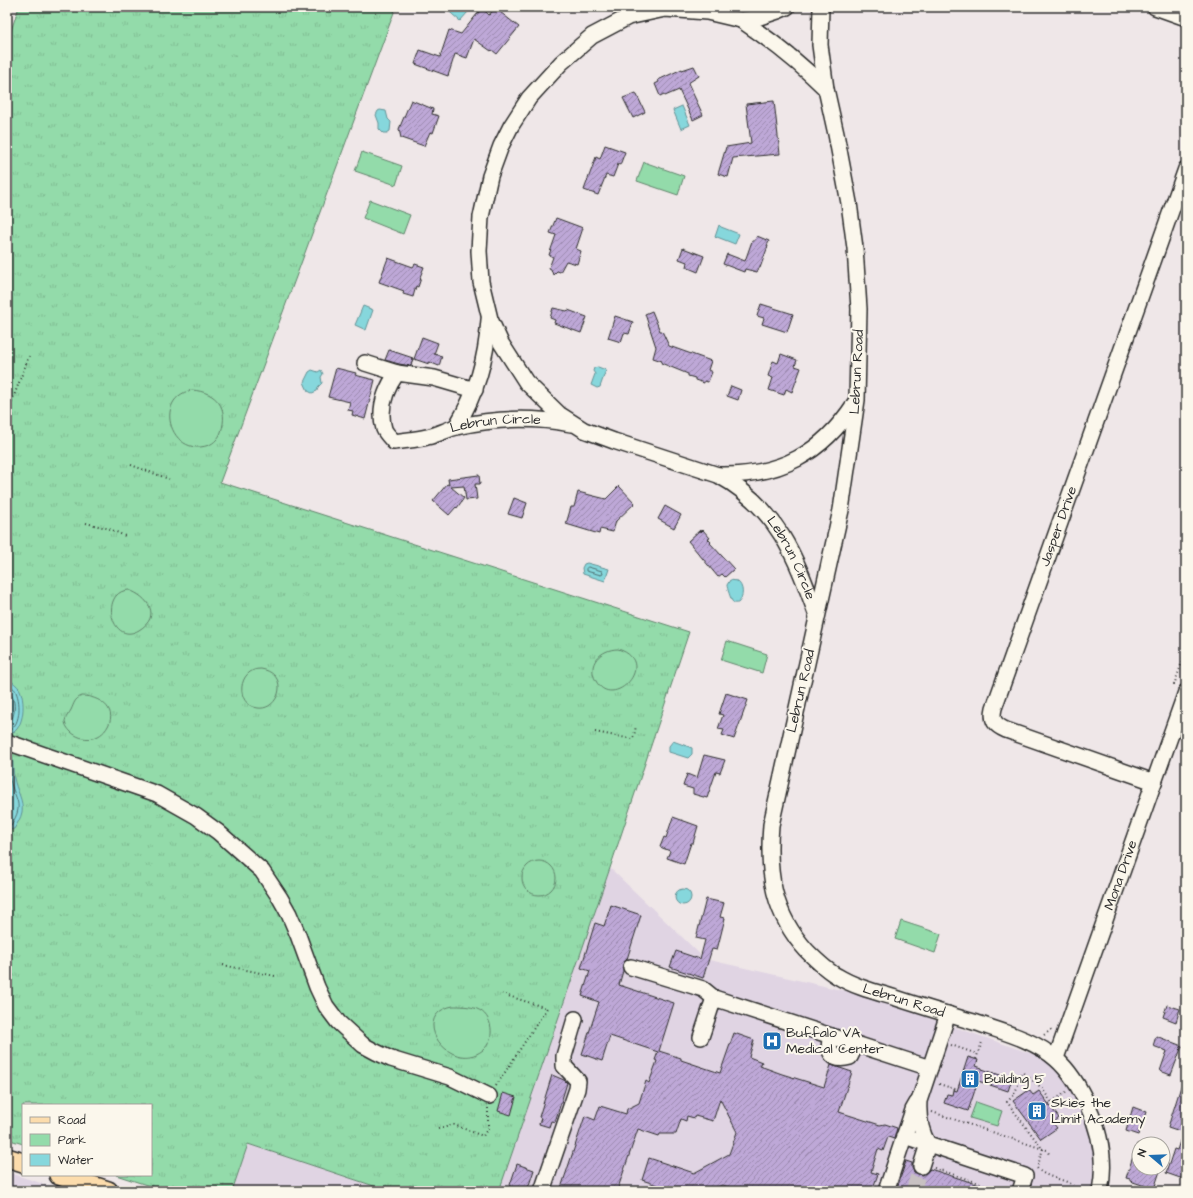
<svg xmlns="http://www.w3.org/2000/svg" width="1193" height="1198" font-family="'Architects Daughter',sans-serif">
	<defs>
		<pattern id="grass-tufts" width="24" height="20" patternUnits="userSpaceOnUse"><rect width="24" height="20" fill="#93dbaa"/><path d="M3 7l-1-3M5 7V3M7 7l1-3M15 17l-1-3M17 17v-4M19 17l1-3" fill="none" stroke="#7fbc92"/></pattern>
		<pattern id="building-hatch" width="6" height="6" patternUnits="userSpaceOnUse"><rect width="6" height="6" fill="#bea8d7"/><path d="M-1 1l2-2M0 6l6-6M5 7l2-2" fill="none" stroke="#9b89af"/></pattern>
	</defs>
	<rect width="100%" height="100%" fill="#efe7e8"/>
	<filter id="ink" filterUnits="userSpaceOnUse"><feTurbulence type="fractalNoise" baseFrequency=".025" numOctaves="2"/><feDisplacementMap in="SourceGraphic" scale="8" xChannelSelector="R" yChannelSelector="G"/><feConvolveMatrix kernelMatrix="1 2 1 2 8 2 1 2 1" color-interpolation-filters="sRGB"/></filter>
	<g filter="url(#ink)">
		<g fill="#e0d4e3">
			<path d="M610,868l95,91 149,34 46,15 141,49 12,9 12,15 18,29 9,29 3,33 -2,19h-594z"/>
			<path d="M248,1144l141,47h-157z"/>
			<path d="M7,1172l58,19h-58z"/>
		</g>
		<path fill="url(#grass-tufts)" stroke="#5f836a" d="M19,7h377l-176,475 469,150 -79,236 -111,323h-110l-141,-47 -16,47h-67l-49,-16h35v-70h-128v39l-16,-5v-1097z"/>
		<g fill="#93dbaa" stroke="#5f836a">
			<path d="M362,152l40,14 -6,19 -41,-14z"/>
			<path d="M644,162l40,14 -6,19 -41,-14z"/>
			<path d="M370,200l40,15 -7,19 -40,-16z"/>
			<path d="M192,390c25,2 37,18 29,42 -2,6 -7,11 -12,13 -38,14 -57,-47 -17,-55z"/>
			<path d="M129,590c19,7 33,26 10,40 -28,17 -40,-39 -10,-40z"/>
			<path d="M727,641l40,13 -5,19 -41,-13z"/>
			<path d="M618,649c42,13 -5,63 -22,32 -10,-17 5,-32 22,-32z"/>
			<path d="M261,669c30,5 18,42 -3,39 -24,-3 -20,-40 3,-39z"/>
			<path d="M82,696c16,0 36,12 26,30 -8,15 -26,16 -37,6 -3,-3 -6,-7 -6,-11 1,-5 4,-7 6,-11 3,-6 3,-11 11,-14z"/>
			<circle cx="539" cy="878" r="17"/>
			<path d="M901,921l40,13 -6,19 -40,-14z"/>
			<path d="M453,1006c7,0 17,0 24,3 16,6 19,30 6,41 -33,26 -76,-35 -30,-44z"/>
			<path d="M976,1102l26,9 -5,15 -27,-8z"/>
		</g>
		<g fill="#86d7dc" stroke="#629295">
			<path d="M444,7h14l4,2h2l4,3 -8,9z"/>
			<path d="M682,106l8,19 -9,4 -8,-19z"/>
			<path d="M380,110l6,1 2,8 3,3 -1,9 -3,2h-4l-4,-4v-6l-3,-8 2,-4z"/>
			<path d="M719,225l2,2 18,7 -4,10 -18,-7 -1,1 -1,-1z"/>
			<path d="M363,306l10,4 -7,20 -11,-5z"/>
			<path d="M598,367l8,3 -6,17 -3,1 -6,-3 4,-11 -2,-3 1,-3z"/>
			<path d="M312,370l6,2 3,-2 2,4 -2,3 1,6 -4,4 -1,4 -5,2 -4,-2 -4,-9 5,-10z"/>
			<path d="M587,563l22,6 -4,12 -22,-7 -1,-6 2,-4z"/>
			<path d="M730,580l7,1c7,5 7,16 1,22 -2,0 -4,1 -6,-2 -1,-2 -5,-13 -5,-16z"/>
			<path d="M7,677c3,4 11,8 13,13 6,13 4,43 -13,45z"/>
			<path d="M673,741l19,7v6l-4,4 -19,-6v-6z"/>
			<path d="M7,748c8,5 5,22 7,30 2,12 10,22 8,34 -1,6 -5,12 -8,17l-7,1z"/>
			<circle cx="683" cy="897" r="8"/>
		</g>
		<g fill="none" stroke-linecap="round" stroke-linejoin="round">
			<g stroke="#4f7072" stroke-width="1">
				<path d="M588,567l14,4 1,3 -2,1 -15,-4v-2z"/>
				<path d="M7,684c3,2 8,4 9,8 5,11 5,36 -9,39"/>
				<path d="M7,690c11,8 9,28 0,36"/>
				<path d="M7,754c1,8 1,17 3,26 5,20 15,24 1,45l-4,2"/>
			</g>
		</g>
		<g fill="url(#building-hatch)" stroke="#2b2b2b">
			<path d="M482,8l7,7 6,-7 24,19 -22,27 -5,-4 -1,1 -17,-12 -7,19 -12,-4 -7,22 -33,-12 5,-14 20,7 9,-27 12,4z"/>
			<path d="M694,66l5,10 -11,7 15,32 -10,5 -14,-30 -14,6 -1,-2 -4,2 -5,-12 4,-2 -1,-2 24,-11v1z"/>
			<path d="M636,93l9,19 -12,6 -10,-20z"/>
			<path d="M411,100l22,9 -1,5 7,2 -6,17 -3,-1 -6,14 -23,-8 -2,-9z"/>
			<path d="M774,101l6,53 -47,4 -5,19 -10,-3 8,-27 25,-4 -5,-39z"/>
			<path d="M605,145l20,7 -5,13 -2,-1 -5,13 -7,-2 -8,20 -14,-5 12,-33 4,2z"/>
			<path d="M556,218l27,10 -7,21 5,2 -4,13 -11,-3 -6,11 -3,-1 -4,4 -2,-6 -2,-1 4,-11 -4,-2 7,-20 -6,-2z"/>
			<path d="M757,236l12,5 -2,5h1l-8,22h-1l-2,4 -12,-3 -1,3 -21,-8 4,-10 18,7 7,-20h2z"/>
			<path d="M683,248l21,8 -6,16 -12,-5 1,-5 -8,-3z"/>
			<path d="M388,258l25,9 2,-3 9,3 -4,10 1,1 -3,9 -2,-1 -3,11 -10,-3 1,-3 -25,-9z"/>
			<path d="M761,304l32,10 -6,18 -25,-8 2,-6 -7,-2z"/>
			<path d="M553,308l14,3 1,-1 19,7 -6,16 -27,-10 1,-3 -5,-2z"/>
			<path d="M652,311l8,20h2l7,15 42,15 -3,9 4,2 -4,10 -4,-1v2l-9,-3v-2l-7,-2v-2l-27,-11 1,-2 -9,-3 3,-11 -11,-33z"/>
			<path d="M615,316l18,6 -4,12 -5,-1 -3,9 -13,-4z"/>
			<path d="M422,337l16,6 -4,11 8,2 -3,10 -10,-4v2l-15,-5z"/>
			<path d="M389,350l24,8 -2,8 -12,-2 -14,-4z"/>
			<path d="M781,354l16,6 -2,6 6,2 -9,24 -6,-3 -2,6 -15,-5 4,-12 -5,-2 5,-15 5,2z"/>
			<path d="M336,368l20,5 -1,2 20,5 -10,39 -13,-4 1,-4 -5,-1 2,-8 -22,-5z"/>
			<path d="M731,386l10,4 -3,10 -11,-4z"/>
			<path d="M479,475l1,9h-5l2,15 -11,1 -2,-14 -13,1 13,11 -7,10 -1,-1 -7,8 -16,-14 14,-17 2,1 -1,-6z"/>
			<path d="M619,486l16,17 -19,18 -3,11 -13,-3 -1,5 -33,-10 5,-17h3l4,-15 28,7z"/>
			<path d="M514,498l13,5 -5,15 -14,-4z"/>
			<path d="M665,506l16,9 -7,13 -16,-9z"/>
			<path d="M700,530l1,2 2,-2 7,8 -2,1 3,3 -1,1 24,26 -9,8 -3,-3 -4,3 -30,-36z"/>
			<path d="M726,693l22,7 -14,39 -12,-4 2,-5 -6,-1 5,-14 -4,-1z"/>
			<path d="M704,755l21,5 -5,13 -4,-1 -9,26 -14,-4v-5l-10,-3 4,-12 10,4z"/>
			<path d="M673,817l25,9 -5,17h-2l-7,21 -17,-6 3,-7 -10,-4 4,-10 2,1z"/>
			<path d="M706,899l18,4 -4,14 5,1 -8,32 -5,-1 -9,29 -33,-11 6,-16 24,8 5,-19 -9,-2z"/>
			<path d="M611,905l30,10 -14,44 -4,5v7l-4,14 55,18 -15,48 22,7v2l39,13 14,-40 20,7 -5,17 13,5 -2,4 22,8 42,13 7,-22 21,7 -13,40 41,13 5,-1 12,4 -3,11 -6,-2 -5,14 -5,-2 -7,23 7,2 -6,17h-137v-2l-13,-4 -12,6h-34l-34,-11 7,-22 45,15 35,-19 8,-22 -17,-33 -7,22 -18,-5 -1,2 -7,-2 -1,5 -5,-2 -5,15h-16l-1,2 -21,-7 -21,62h-57l25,-75 10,4 5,-14 26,8 1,-5 12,-6 7,-22 3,2 8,-22 -2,-1 3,-8 -48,-16 -8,25 -20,-7 17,-52 -17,-6 8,-25 -9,-3 14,-45 9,3z"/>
			<path d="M1167,1005l13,4 -4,13 -13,-5z"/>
			<path d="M1156,1036l26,10 -11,29 -11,-4 7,-20 -14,-5z"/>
			<path d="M968,1057l10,3 -2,6 6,2v1l30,10 -4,12 -30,-10 -10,30 -24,-8 3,-9 5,1 1,-5 4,1z"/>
			<path d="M552,1075l12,5 3,3 -12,39 -4,-1 -2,6 -10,-3 2,-6 -2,-1z"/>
			<path d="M1184,1077h2v103l-20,-7 8,-24 3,1 6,-18 -15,-5z"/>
			<path d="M1029,1090l4,5 6,-4 20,27 -6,5 4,5 -16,11 -28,-38z"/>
			<path d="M503,1093l13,4 -5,18 -13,-4z"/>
			<path d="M1133,1107l13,5 -8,23 -12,-4z"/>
			<path d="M1137,1144h2v24h22l-7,21 -24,-8v-2l-4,-1z"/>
			<path d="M906,1161l6,2v5l2,4 4,2 5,1 4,-3 3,-3 62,20v2h-96z"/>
			<path d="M517,1164l17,6 -7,21h-19z"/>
		</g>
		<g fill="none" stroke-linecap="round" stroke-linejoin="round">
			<path stroke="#c8c1c2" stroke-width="15" stroke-dasharray="15 8" stroke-linecap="butt" d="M913,1191l8,-25"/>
			<defs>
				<g id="minor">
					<path id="s1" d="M787,7l-9,4 -18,6 -19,3 -34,-8 -42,-3 -37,8 -36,19 -31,27 -32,35 -18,28 -10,20 -11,30 -9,41 -2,34 2,31 9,37 11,24 25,39 33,32 25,16 30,11 104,34c59,32 78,82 99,141"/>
					<path id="s2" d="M821,7l-1,38 6,44 10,45 13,69 6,45 4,61 -2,91 -16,110 -70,315c-4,48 2,89 36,126 9,9 19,19 30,25 18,11 39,16 59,22 27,9 54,17 81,25 26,9 58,17 79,36 15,13 24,29 32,47 12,26 18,56 12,85"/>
					<path d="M1155,7l31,11"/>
					<path d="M741,20c31,21 59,43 85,69"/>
					<path d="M365,363l32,10"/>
					<path id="s3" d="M475,390l-41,-12 -37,-5c-12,17 -19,35 -13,56 2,5 7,9 10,13 11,-2 22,-2 33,-5 10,-2 19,-7 29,-10 38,-9 77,-10 115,-3"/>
					<path d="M456,427c21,-35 30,-67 33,-107"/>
					<path d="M719,475c61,1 103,-21 136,-72"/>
					<path d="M7,742l150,52 39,22 22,16 44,39 18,27 9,16 9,21 19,52 9,19 12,16 25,23 13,7 15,7 59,18 39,19"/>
					<path id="s4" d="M1154,782l-148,-52c-11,-5 -15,-9 -12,-22l192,-539"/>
					<path d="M631,967l72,22 11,9 216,70"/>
					<path d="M831,1036c-5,17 2,26 19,21l6,-12"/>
					<path d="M701,1037l13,-39"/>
					<path id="s5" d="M1056,1058l130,-366"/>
					<path d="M904,1136l121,40 -5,15"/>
					<path d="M921,1166l7,-22c-8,-14 -10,-27 -9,-43l29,-87"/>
					<path d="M542,1191l35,-102 1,-8 -14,-15v-10l11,-37"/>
					<path d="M886,1191l27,-81 4,-7"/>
				</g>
				<g id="major">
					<path d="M7,1158l16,5"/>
					<path d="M59,1175l49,16"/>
				</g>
			</defs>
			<use href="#minor" stroke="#2b2b2b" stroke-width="18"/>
			<use href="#major" stroke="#2b2b2b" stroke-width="22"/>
			<g stroke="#2b2b2b" stroke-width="2" stroke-dasharray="1 3" stroke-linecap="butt">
				<path d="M9,409l20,-53"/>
				<path d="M131,465l38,14"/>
				<path d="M86,523l24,6 17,8"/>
				<path d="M1174,685l12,-34"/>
				<path d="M595,732l37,7 2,-3 2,-10"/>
				<path d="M223,965l52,11"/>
				<path d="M1044,1035l8,-6"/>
				<path d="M951,1045l26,9"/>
				<path d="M976,1059l6,-17"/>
				<path d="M939,1084l19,6"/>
				<path d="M496,1086l51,-78 -45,-14"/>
				<path d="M1049,1104l17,-12"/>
				<path d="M932,1112l111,37 4,1 3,6"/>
				<path d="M438,1129l16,-4 29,11 5,-8v-20"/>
				<path d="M1041,1147l-34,-45c6,-6 10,-12 12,-21 1,-4 0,-5 3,-9l20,16 9,14"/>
				<path d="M1043,1149l-6,19c8,10 25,10 36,17"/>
				<path d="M934,1168l69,23"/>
			</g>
			<use href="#minor" stroke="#fbf7ec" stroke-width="15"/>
			<use href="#major" stroke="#fcdcac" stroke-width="19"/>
		</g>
	</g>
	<defs>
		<symbol id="hospital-square" viewBox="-11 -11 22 22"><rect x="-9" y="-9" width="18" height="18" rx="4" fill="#1f6fb2" stroke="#fbf7ec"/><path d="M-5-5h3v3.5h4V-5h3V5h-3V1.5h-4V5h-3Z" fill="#fff"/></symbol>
		<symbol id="building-square" viewBox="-11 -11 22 22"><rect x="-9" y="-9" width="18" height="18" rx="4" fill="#1f6fb2" stroke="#fbf7ec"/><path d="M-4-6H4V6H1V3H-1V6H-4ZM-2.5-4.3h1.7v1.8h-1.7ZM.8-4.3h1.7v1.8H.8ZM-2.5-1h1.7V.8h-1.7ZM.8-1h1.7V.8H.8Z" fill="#fff"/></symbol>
	</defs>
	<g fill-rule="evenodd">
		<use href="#hospital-square" x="761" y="1030" width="22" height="22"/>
		<use href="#building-square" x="959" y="1068" width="22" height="22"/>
		<use href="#building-square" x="1026" y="1100" width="22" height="22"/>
	</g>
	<g text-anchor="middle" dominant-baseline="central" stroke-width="4" stroke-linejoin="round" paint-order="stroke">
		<g font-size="14" fill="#2b2b2b" stroke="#fbf7ec">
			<text transform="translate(857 372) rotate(-87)">Lebrun Road</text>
			<text stroke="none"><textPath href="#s3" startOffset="260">Lebrun Circle</textPath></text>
			<text stroke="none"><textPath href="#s4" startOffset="378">Jasper Drive</textPath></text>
			<text stroke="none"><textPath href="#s1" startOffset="928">Lebrun Circle</textPath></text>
			<text transform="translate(801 691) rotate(-77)">Lebrun Road</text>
			<text stroke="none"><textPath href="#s5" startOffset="194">Mona Drive</textPath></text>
			<text stroke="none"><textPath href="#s2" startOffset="1076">Lebrun Road</textPath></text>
		</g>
		<g font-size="14" fill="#2b2b2b" stroke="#fbf7ec" text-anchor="start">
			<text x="786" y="1033">Buffalo VA<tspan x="786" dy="16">Medical Center</tspan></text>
			<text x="984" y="1079">Building 5</text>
			<text x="1051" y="1103">Skies the<tspan x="1051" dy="16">Limit Academy</tspan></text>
		</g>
	</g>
	<rect width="1193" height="1198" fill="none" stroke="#fbf7ec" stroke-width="24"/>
	<rect x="12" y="12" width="1169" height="1174" fill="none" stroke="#2b2b2b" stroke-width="1.5" filter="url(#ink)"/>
	<rect x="22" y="1104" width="130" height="72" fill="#fbf7ec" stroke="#a8a59f"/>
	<rect x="30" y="1117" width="20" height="6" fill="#fcdcac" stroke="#a8a59f"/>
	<text x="58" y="1124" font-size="12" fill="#2b2b2b">Road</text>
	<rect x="30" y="1134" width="20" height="12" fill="#93dbaa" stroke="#a8a59f"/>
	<text x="58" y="1144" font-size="12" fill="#2b2b2b">Park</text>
	<rect x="30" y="1154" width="20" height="12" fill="#86d7dc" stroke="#a8a59f"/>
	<text x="58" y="1164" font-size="12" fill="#2b2b2b">Water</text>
	<g transform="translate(1151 1156) rotate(289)"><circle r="19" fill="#fbf7ec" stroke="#a8a59f"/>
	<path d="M0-3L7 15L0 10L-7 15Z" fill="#1f6fb2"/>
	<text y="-6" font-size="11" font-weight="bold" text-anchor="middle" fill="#2b2b2b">N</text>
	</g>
</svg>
